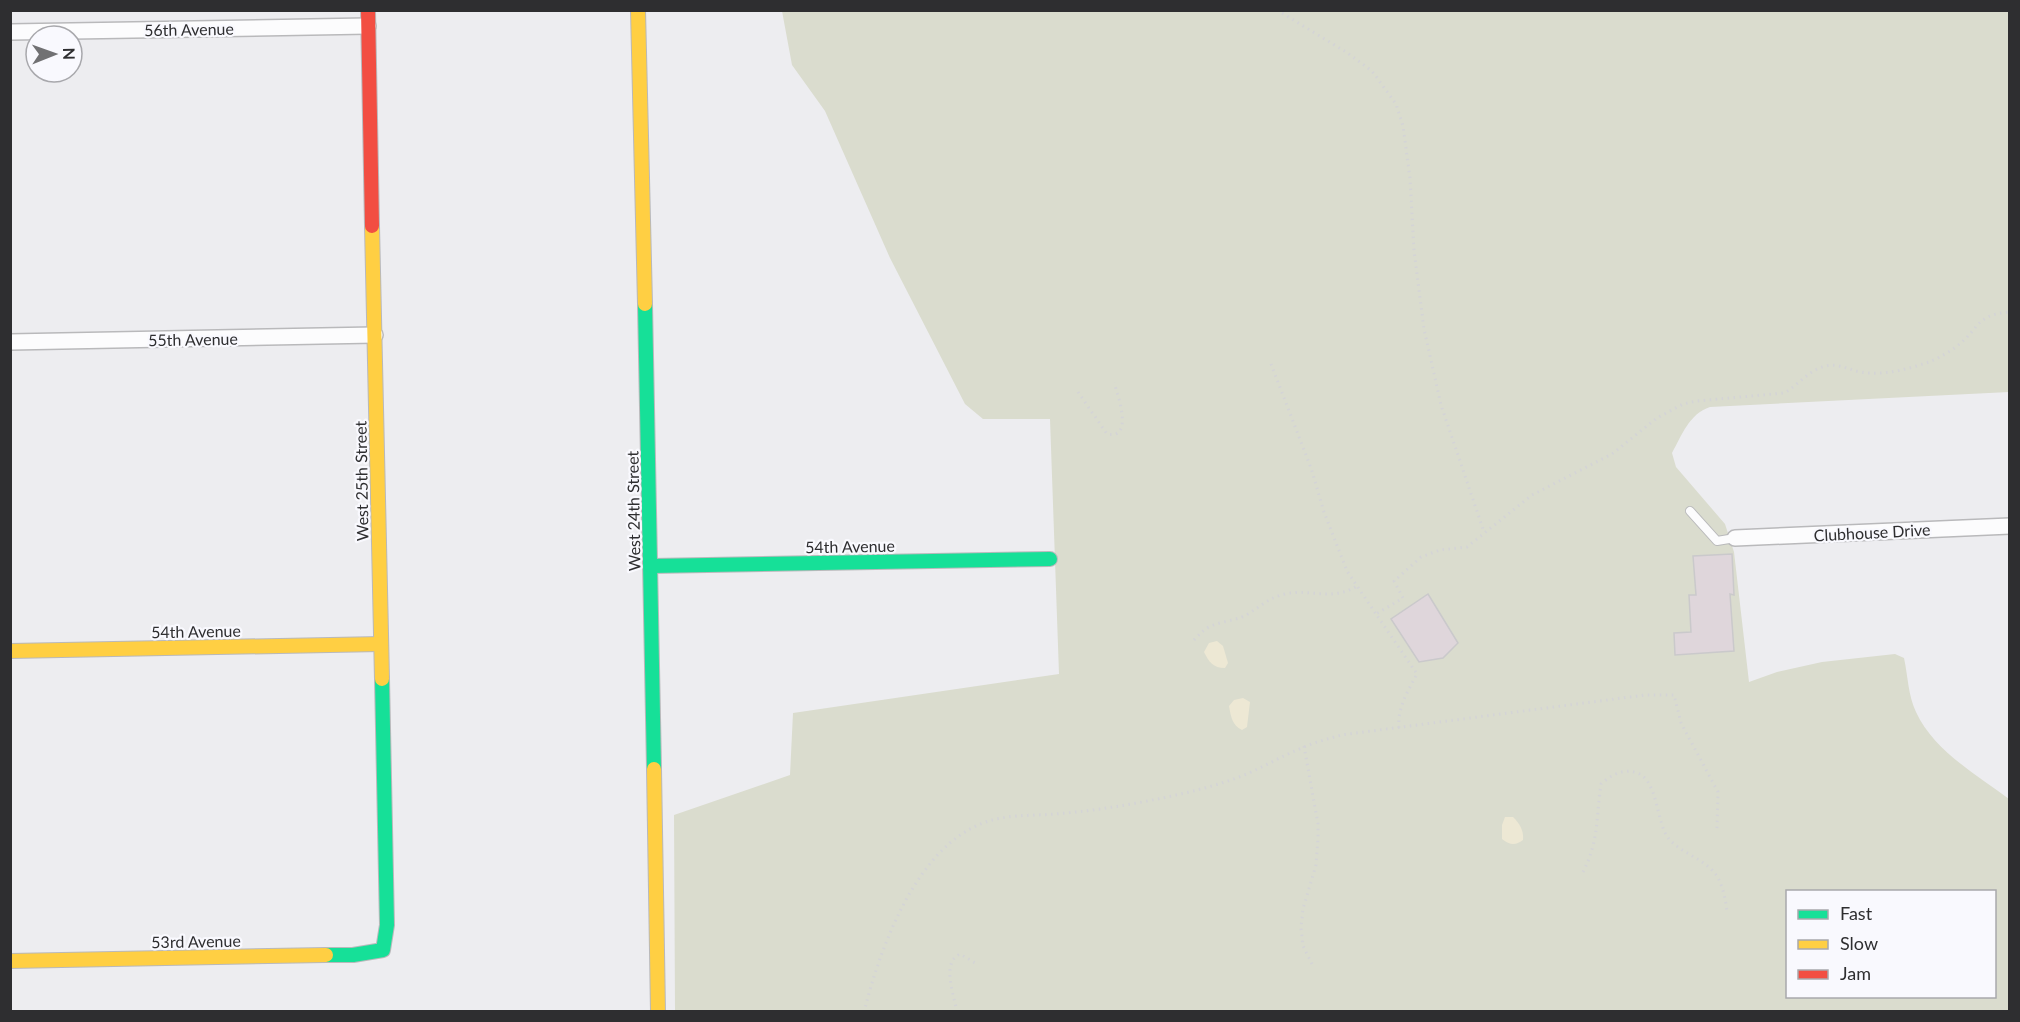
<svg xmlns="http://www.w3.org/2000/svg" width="2020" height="1022" font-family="Lato,sans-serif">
	<rect width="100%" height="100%" fill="#ededf0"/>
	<path fill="#dadcce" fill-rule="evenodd" d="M782,11h1227v381l-299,15c-21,7 -28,28 -38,46l4,14 49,57 9,28 15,130 28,-10 45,-10 73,-8 9,4c4,18 4,37 12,54 18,39 60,62 93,87v212h-1334l-1,-196 116,-40 3,-62 266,-39 -9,-255h-67l-18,-15 -75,-146 -65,-147 -33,-46zM1788,892h206v104h-206z"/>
	<g fill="#ede8d4">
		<path d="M1217,641l6,5 5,17 -3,5c-12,0 -16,-6 -21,-16l5,-9z"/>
		<path d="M1243,698l7,4 -3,25 -5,3c-10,-5 -11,-13 -13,-24l5,-6z"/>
		<path d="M1505,817h8c6,6 11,13 10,23 -8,6 -13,5 -21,-1v-14z"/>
	</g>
	<g fill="#dfd6db" stroke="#cac9cb" stroke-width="1.5">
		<path d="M1732,554l2,41 -4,-1 4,57 -59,4 -1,-22 17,-1 -2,-37h7l-3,-39z"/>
		<path d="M1428,594l30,49 -15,15 -24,4 -28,-43z"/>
	</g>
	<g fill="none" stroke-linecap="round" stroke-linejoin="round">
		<defs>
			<path id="lane" d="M1690,511l27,30 18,-3"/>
			<g id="street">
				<path d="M10,32l358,-6"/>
				<path d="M10,342l365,-7"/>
				<path d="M1735,538l275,-12"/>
			</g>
			<g id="fast">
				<path d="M645,304l9,465"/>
				<path d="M651,566l399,-7"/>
				<path d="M326,955h27l30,-5 4,-25 -5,-246"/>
			</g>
			<g id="slow">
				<path d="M638,10l7,294"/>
				<path d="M372,226l10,453"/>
				<path d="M10,651l371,-7"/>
				<path d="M654,769l4,243"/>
				<path d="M10,961l316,-6"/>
			</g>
			<path id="jam" d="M368,10l4,216"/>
		</defs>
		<use href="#lane" stroke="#b9b9bb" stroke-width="10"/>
		<use href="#street" stroke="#b9b9bb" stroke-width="18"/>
		<use href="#fast" stroke="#b9b9bb" stroke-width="16"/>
		<use href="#slow" stroke="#b9b9bb" stroke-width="16"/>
		<use href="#jam" stroke="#b9b9bb" stroke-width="16"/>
		<g stroke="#d4d4d6" stroke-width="3" stroke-dasharray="1.5 4.5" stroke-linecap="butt">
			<path d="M1277,10l69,42 26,19 24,33 7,22 7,52 4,73 10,78 17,76 43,127"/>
			<path d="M1271,364l40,104 13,44 23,59 29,43"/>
			<path d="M1078,392l29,42c27,6 11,-39 7,-51"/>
			<path d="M1194,640c5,-5 9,-10 15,-13 12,-6 27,-6 39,-13 13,-8 22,-17 37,-20 26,-6 46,8 72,-8"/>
			<path d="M1399,728c-2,-20 9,-37 18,-54l-41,-60 27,-16 -9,-17 27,-24 19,-7 27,-3 65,-52 80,-41 45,-36 26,-14 14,-3 87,-8c15,-8 24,-23 42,-27 13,-3 23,4 35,6 23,4 47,-3 68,-10 12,-5 26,-13 35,-22 7,-6 12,-15 19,-20 8,-6 17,-7 27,-8"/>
			<path d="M1304,746l14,78v14l-2,27 -13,44 -2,19 2,18 9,18"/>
			<path d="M1583,872c16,-31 13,-54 18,-88 9,-8 20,-15 33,-12 25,5 21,50 35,67 12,13 29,18 42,30 11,10 14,28 16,42"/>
			<path d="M864,1012c16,-64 52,-164 119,-189 23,-9 48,-7 72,-9 37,-3 75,-9 112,-17 28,-6 56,-13 82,-24 18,-8 35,-18 53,-25 13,-6 26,-9 39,-13l304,-40h29l7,28 37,69 -1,38"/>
			<path d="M957,1012c-3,-17 -16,-50 3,-58l17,10"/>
		</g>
		<use href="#lane" stroke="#fcfcfd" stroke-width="8"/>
		<use href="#street" stroke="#fcfcfd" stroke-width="15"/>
		<use href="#fast" stroke="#16e098" stroke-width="14"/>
		<use href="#slow" stroke="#ffcf43" stroke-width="14"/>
		<use href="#jam" stroke="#f24e42" stroke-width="14"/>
	</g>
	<g text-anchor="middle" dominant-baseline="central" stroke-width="4.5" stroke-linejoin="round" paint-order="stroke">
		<g font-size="16" fill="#2e2e30" stroke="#f9f9fe">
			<text transform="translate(189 29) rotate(-1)">56th Avenue</text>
			<text transform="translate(193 339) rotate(-1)">55th Avenue</text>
			<text transform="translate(361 481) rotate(-91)">West 25th Street</text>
			<text transform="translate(633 511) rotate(-91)">West 24th Street</text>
			<text transform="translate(1872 532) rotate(-3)">Clubhouse Drive</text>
			<text transform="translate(850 546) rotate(-1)">54th Avenue</text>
			<text transform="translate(196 631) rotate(-1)">54th Avenue</text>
			<text transform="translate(196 941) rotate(-1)">53rd Avenue</text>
		</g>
	</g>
	<rect width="2020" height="1022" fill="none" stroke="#2e2e30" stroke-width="24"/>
	<rect x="1786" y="890" width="210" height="108" fill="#f9f9fe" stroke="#a8a8ac" stroke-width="1.5"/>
	<rect x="1798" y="910" width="30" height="9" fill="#16e098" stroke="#a8a8ac" stroke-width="1.5"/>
	<text x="1840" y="920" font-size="18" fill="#2e2e30">Fast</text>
	<rect x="1798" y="940" width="30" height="9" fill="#ffcf43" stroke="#a8a8ac" stroke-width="1.5"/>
	<text x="1840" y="950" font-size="18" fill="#2e2e30">Slow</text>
	<rect x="1798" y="970" width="30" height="9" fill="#f24e42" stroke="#a8a8ac" stroke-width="1.5"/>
	<text x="1840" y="980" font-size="18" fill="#2e2e30">Jam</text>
	<g transform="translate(54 54) rotate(89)"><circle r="28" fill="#f9f9fe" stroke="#a8a8ac" stroke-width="1.5"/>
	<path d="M0-4.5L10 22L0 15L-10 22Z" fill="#717173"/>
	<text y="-9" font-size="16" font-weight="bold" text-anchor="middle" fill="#2e2e30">N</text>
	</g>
</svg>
